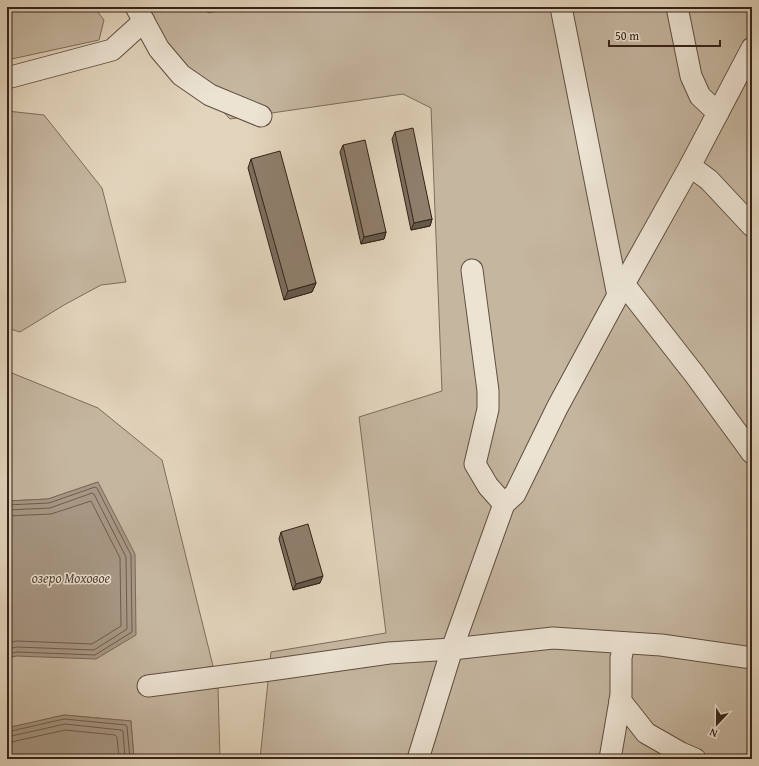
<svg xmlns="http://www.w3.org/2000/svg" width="759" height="766" font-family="'Gentium Book Plus',serif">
	<rect width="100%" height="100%" fill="#e2d4bc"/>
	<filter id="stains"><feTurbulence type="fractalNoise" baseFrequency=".005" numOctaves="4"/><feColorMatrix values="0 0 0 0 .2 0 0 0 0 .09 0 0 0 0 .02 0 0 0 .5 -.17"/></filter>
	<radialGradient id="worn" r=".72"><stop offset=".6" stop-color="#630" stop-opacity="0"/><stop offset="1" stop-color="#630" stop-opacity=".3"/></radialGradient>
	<g fill="#c5b6a0" stroke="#7d6c5c">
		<path d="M7,7h87l10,13 -5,20 -92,20z"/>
		<path d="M129,7h75l4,6 29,-6h515v752h-492l11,-107 115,-19 -27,-216 83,-26 -11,-283 -28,-14 -173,25 -80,-86z"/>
		<path d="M7,111l37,4 58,73 24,94 -25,3 -37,20 -44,27 -13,-4z"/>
		<path d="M7,371l91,37 64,52 51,206 -74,15 3,14 76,-7 2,71h-86l-3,-38 -67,-6 -57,13v-70l9,-2 82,-174 -50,17 -41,2z"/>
	</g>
	<g fill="#a79784" stroke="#796859">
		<path d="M98,482l37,72 1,81 -40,24 -80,-3 -9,2v-157l41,-2z"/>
		<path d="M64,715l67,6 3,38h-127v-31z"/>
	</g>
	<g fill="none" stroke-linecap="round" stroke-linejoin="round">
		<g stroke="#6e5c4e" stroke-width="1">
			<path d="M7,505l42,-2 46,-16 2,1 34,67 1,77 -37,23 -78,-3 -10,2"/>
			<path d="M7,510l43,-2 42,-15 2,1 32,63 1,72 -33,21 -77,-3 -10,2"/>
			<path d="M7,516l44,-2 40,-13 29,57 1,68 -29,18 -75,-3 -10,2"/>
			<path d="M7,732l57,-13 62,6 1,2 3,32"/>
			<path d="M7,737l58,-13 56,6 2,1 2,28"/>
			<path d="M7,743l58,-13 50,5 2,2 2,22"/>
		</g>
		<defs>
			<g id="minor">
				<path d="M136,7l23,42 22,26 29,20 51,21"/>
				<path d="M561,7l57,289"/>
				<path d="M677,7l14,69 9,20 18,17"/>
				<path d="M7,78l105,-28 32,-29"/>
				<path d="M690,166l19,14 43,46"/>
				<path d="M472,270l16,121v18l-13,55 13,22 16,18"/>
				<path d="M624,284l71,91 57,78"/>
				<path d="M148,686l115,-15 126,-18 63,-4 101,-11 108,7 91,13"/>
				<path d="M620,700l26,33 35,20 14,6"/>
				<path d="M418,759l34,-110 52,-145 11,-10 42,-86 67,-124 66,-118 62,-118"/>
				<path d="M610,759l11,-64v-37l3,-15"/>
			</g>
		</defs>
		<use href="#minor" stroke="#604e41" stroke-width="23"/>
		<use href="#minor" stroke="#ece3d3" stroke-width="21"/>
	</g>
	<g fill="#7b6d5e" stroke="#352218">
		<path d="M395,132l37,87 -2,7 -19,4 -19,-91z"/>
		<path d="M343,145l43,87 -2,7 -23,5 -21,-92z"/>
		<path d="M251,159l65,124 -4,9 -28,8 -36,-132z"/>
		<path d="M281,532l39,51 -27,7 -14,-51z"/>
	</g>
	<g fill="#64594c" stroke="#352218">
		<path d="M432,219l-2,7 -19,4 3,-7z"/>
		<path d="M386,232l-2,7 -23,5 3,-7z"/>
		<path d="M316,283l-4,9 -28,8 4,-9z"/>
		<path d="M323,576l-3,7 -27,7 3,-6z"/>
	</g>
	<g fill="#8f7f6d" stroke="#352218">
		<path d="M413,128l19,91 -18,4 -19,-91z"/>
		<path d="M365,140l21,92 -22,5 -21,-92z"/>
		<path d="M280,151l36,132 -28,8 -37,-132z"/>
		<path d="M308,524l15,52 -27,8 -15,-52z"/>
	</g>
	<g text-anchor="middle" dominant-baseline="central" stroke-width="3" stroke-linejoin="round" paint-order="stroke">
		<g font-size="14" font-style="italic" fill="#574538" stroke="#ece3d3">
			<text x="71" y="578">озеро Моховое</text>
		</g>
	</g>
	<rect width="759" height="766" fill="none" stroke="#e2d4bc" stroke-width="24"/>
	<rect x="8" y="8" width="743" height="750" fill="none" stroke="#352218" stroke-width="2"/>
	<rect x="12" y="12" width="735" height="742" fill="none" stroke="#352218"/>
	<g transform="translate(717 724) rotate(202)" stroke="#ece3d3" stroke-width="3" paint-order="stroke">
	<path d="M0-3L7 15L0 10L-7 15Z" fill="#352218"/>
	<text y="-6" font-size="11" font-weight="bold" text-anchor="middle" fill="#352218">N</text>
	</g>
	<path d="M609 40v6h111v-6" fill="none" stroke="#352218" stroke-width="2"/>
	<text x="615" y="40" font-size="12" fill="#352218" stroke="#ece3d3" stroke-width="3" paint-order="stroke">50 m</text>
	<rect width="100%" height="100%" filter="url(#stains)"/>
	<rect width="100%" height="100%" fill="url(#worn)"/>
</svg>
